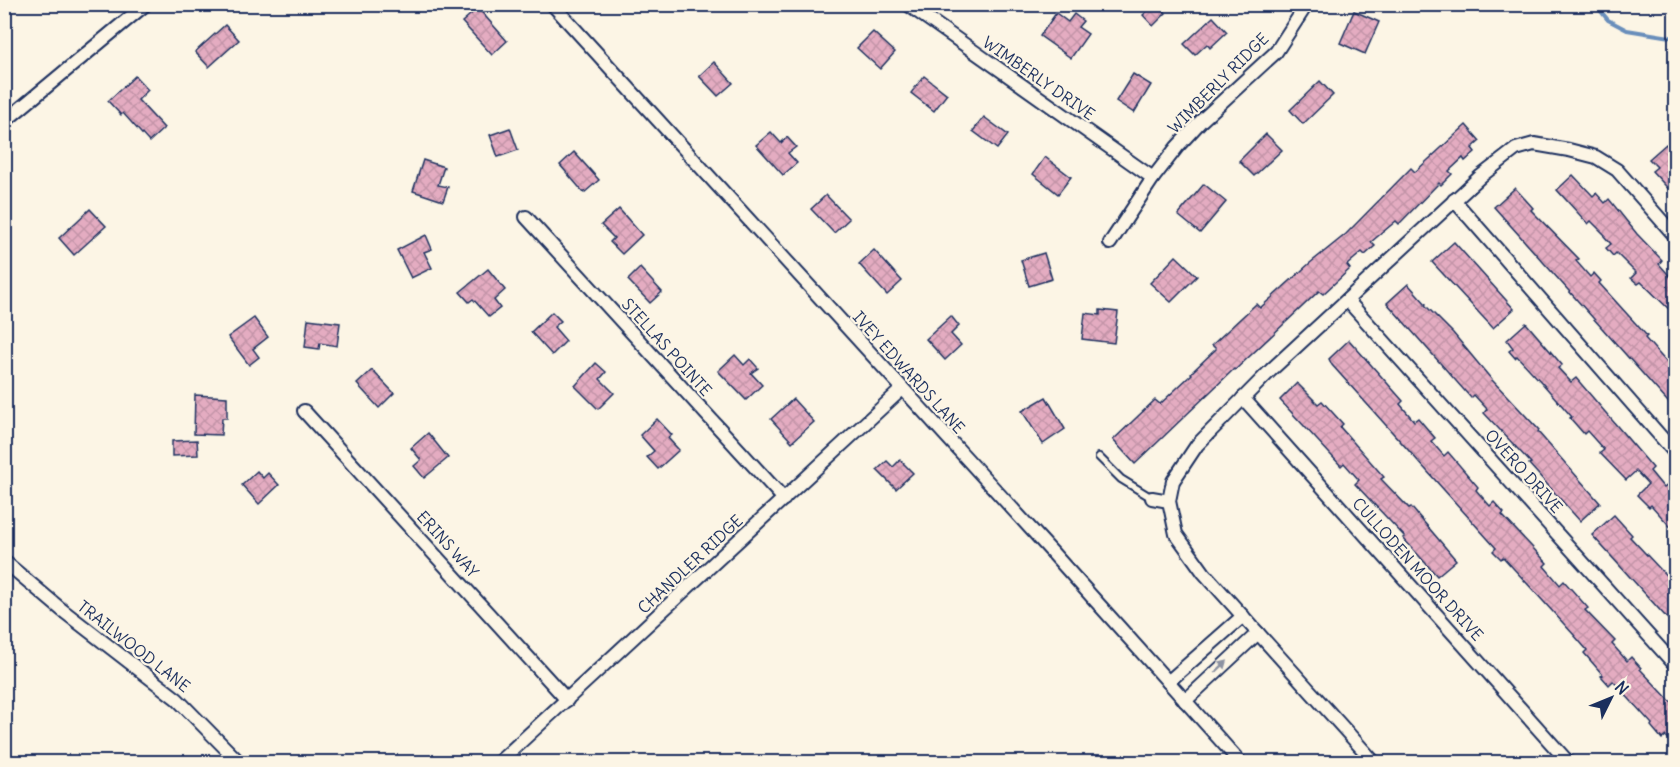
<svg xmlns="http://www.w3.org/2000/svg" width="1680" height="767" font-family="Delius,sans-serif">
	<defs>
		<pattern id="building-cross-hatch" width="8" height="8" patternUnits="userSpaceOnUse" patternTransform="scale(1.5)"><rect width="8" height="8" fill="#e4acc1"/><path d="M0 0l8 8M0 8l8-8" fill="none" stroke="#c394a8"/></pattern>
	</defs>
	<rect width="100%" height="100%" fill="#fcf5e5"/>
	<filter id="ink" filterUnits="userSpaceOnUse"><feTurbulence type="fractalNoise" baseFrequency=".0167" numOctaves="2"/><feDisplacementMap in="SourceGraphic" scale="12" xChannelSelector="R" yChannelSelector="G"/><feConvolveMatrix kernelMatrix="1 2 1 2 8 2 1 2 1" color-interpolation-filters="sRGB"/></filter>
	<g filter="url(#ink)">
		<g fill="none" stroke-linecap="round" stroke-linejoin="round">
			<path stroke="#698ebb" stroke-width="4" d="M1595,4l13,16 19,10 49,8"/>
		</g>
		<g fill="url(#building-cross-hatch)" stroke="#1b2f5e" stroke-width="1.5">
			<path d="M1155,4h3l8,9 -13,13 -10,-11z"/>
			<path d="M478,8l29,33 -15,14 -30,-33z"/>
			<path d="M1354,11l25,11 -14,32 -25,-11z"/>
			<path d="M1056,13l12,9 6,-8 9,7 -5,6 10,7 -17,24 -31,-22z"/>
			<path d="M1213,17l14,15 -17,16 -3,-4 -12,11 -11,-11z"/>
			<path d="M225,25l14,15 -30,27 -14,-15z"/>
			<path d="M873,32l22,20 -15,17 -23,-21z"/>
			<path d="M714,62l19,21 -15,13 -19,-20z"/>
			<path d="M1133,74l18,11 -17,28 -18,-12z"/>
			<path d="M135,76l13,14 -10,10 26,28 -15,14 -26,-29 -2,2 -13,-14z"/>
			<path d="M924,76l23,18 -13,17 -23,-18z"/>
			<path d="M1320,81l13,14 -30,29 -13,-14z"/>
			<path d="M984,117l24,18 -11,14 -24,-18z"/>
			<path d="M1466,125l14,16 -8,7 3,4 -10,9 -2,-3 -14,13 3,3 -11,11 -2,-2 -40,41 -3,-3 -25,21 4,4 -10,9 -3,-3 -15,13 3,4 -27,25 -4,-3 -84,79 -1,-1 -99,95 -22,-24 42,-40 5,4 32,-30 -1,-1 25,-24 -4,-4 44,-41 4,4 50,-45 36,-29 65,-66 4,4z"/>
			<path d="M510,128l8,22 -20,7 -8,-22z"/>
			<path d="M771,132l10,11 6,-6 9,10 -8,6 9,10 -14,12 -27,-30z"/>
			<path d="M1266,134l16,16 -28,26 -15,-15z"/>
			<path d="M1666,144l10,11v42l-24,-26 5,-4 -8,-8z"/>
			<path d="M574,152l25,28 -15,13 -24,-28z"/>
			<path d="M1045,157l26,20 -13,17 -25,-20z"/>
			<path d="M423,160l21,7 -6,18 10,2 -5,14 -30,-10z"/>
			<path d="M1573,175l20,21 3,-3 9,10 4,-4 28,35 25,26 -3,4 17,19v33l-35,-34 -3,2 -7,-6 5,-5 -20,-20 -3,3 -7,-8 5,-4 -7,-8 1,-1 -14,-14 -3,3 -31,-34z"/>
			<path d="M1204,184l22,18 -26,31 -22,-18z"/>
			<path d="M1515,188l18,20 -2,2 48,49 -3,2 14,16 4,-4 7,8 -2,2 48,53 -2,2 31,35v38l-182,-204z"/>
			<path d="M826,195l23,24 -15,14 -23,-24z"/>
			<path d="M90,209l16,17 -32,29 -15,-17z"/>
			<path d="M619,209l23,26 -20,19 -12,-12 4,-4 -13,-13z"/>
			<path d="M426,235l6,14 -8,3 8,16 -21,10 -14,-28z"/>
			<path d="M1454,242l60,67 -21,19 -61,-66z"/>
			<path d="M874,250l28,31 -15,14 -28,-31z"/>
			<path d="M1044,253l8,26 -23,7 -8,-26z"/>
			<path d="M1176,256l21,20 -26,26 -21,-19z"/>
			<path d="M640,268l22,24 -12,11 -22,-23z"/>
			<path d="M488,269l17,21 -11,10 6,8 -11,9 -16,-18 -4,3 -9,-10z"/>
			<path d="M1408,284l18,20 -1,1 28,28 39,47 47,50 -1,2 62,71 -20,18 -51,-57 2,-1 -47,-50 3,-4 -13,-14 -3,3 -84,-95z"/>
			<path d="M1100,310l18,2 -4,31 -32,-4 3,-26 15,2z"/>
			<path d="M552,312l9,9 -7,6 12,14 -14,14 -21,-23z"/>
			<path d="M951,316l8,10 -8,8 10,11 -16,15 -19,-21z"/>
			<path d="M254,318l14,19 -15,12 6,8 -10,8 -21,-28z"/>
			<path d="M308,319l32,4 -3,23 -17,-3 -1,6 -14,-2z"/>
			<path d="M1526,323l36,42 -4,3 13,14 5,-4 77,90 -3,3 14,17 5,-4 7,7v42l-25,-28 -2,2 -12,-12 11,-11 -12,-13 -10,9 -26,-27 4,-3 -17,-19 -3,3 -14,-16 2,-1 -30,-34 -25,-27 -2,2 -6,-7 4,-3 -6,-8z"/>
			<path d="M1349,340l54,61 -3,3 14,17 4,-3 17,20 -4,3 13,15 4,-4 30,35 -2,3 14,16 4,-4 10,11 -2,2 45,48 -3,3 16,19 4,-4 24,27 -3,2 30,31 -3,3 15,17 4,-4 10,11 -1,1 36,38v40l-10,-11 -4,3 -11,-13 1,-2 -39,-43 -4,4 -8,-9 2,-1 -19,-22 3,-3 -13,-15 -71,-78 -2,2 -8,-8 3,-3 -164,-183 -3,-6z"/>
			<path d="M735,355l9,10 6,-6 8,9 -7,5 11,12 -16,15 -28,-29z"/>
			<path d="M596,363l10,9 -6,7 14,14 -16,16 -23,-23z"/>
			<path d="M372,370l22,23 -15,15 -22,-24z"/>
			<path d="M1297,383l21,21 4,-3 21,23 -3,3 44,50 -3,2 28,29 2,-1 45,53 -19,16 -34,-38 2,-1 -50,-53 4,-4 -15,-17 -3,3 -61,-66z"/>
			<path d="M195,395l32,2v21h-5l-1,17 -27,-1z"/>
			<path d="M1046,397l19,32 -22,15 -21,-33z"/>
			<path d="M793,399l21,23 -22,20 -21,-23z"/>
			<path d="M657,419l15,16 -4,3 11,12 -21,19 -11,-12 7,-6 -14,-16z"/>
			<path d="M428,433l20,25 -24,20 -10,-12 7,-6 -10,-12z"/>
			<path d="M197,440l1,15 -26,1v-15z"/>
			<path d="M900,460l13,13 -17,16 -19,-19 10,-9 6,6z"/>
			<path d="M257,471l6,7 5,-5 11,12 -20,19 -17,-19z"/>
			<path d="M1614,515l18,20 -2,2 46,49v42l-84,-93z"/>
		</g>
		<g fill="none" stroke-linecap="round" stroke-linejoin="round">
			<defs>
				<path id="service" d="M1099,457l22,22 31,19"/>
				<g id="minor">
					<path d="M552,4l499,547 189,211"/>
					<path d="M907,4l246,174"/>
					<path d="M4,122l142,-118"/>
					<path d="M1454,200l222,254"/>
					<path d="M526,217l258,282"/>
					<path d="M1110,243l43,-65 24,-31 24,-26 75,-69 31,-48"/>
					<path d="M1347,300l329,366"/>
					<path d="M1243,398l325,364"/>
					<path d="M304,411l263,289"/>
					<path d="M1152,498l17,3"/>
					<path d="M4,561l58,49 115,89 62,63"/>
					<path d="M1168,682l75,-66"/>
					<path d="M1185,701l73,-68"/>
					<path d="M499,762l403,-373"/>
					<path d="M1374,762l-170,-189 -28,-39 -7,-33 4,-20 24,-36 74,-75 210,-194 35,-27 18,-5 35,6 27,7 21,13 59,67"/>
				</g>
			</defs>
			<use href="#service" stroke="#1b2f5e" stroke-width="10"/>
			<use href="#minor" stroke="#1b2f5e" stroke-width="16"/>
			<use href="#service" stroke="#fcf5e5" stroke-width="6"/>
			<use href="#minor" stroke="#fcf5e5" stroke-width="12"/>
		</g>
		<defs><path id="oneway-solid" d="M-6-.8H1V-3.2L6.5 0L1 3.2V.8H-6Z" transform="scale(1.5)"/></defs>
		<use fill="#8c92a2" href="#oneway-solid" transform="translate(1221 667) rotate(-43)"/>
	</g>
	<g text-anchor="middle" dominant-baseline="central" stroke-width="4.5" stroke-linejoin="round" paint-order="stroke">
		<g font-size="16" fill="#1b2f5e" stroke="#fcf5e5">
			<text transform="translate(1039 78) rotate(35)">WIMBERLY DRIVE</text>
			<text transform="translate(1218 83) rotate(-45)">WIMBERLY RIDGE</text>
			<text transform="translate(667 347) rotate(48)">STELLAS POINTE</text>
			<text transform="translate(909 372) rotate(48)">IVEY EDWARDS LANE</text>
			<text transform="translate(1524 471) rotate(48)">OVERO DRIVE</text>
			<text transform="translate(448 544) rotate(48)">ERINS WAY</text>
			<text transform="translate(690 564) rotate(-43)">CHANDLER RIDGE</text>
			<text transform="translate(1418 569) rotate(48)">CULLODEN MOOR DRIVE</text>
			<text transform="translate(134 646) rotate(38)">TRAILWOOD LANE</text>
		</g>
	</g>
	<rect width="1680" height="767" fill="none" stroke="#fcf5e5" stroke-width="24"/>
	<rect x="12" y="12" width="1656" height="743" fill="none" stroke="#1b2f5e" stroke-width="2" filter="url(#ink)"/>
	<g transform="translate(1611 698) rotate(47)" stroke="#fcf5e5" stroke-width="4.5" paint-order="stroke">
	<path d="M0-4.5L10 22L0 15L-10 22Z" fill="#1b2f5e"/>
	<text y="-9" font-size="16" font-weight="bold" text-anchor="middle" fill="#1b2f5e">N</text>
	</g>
</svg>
